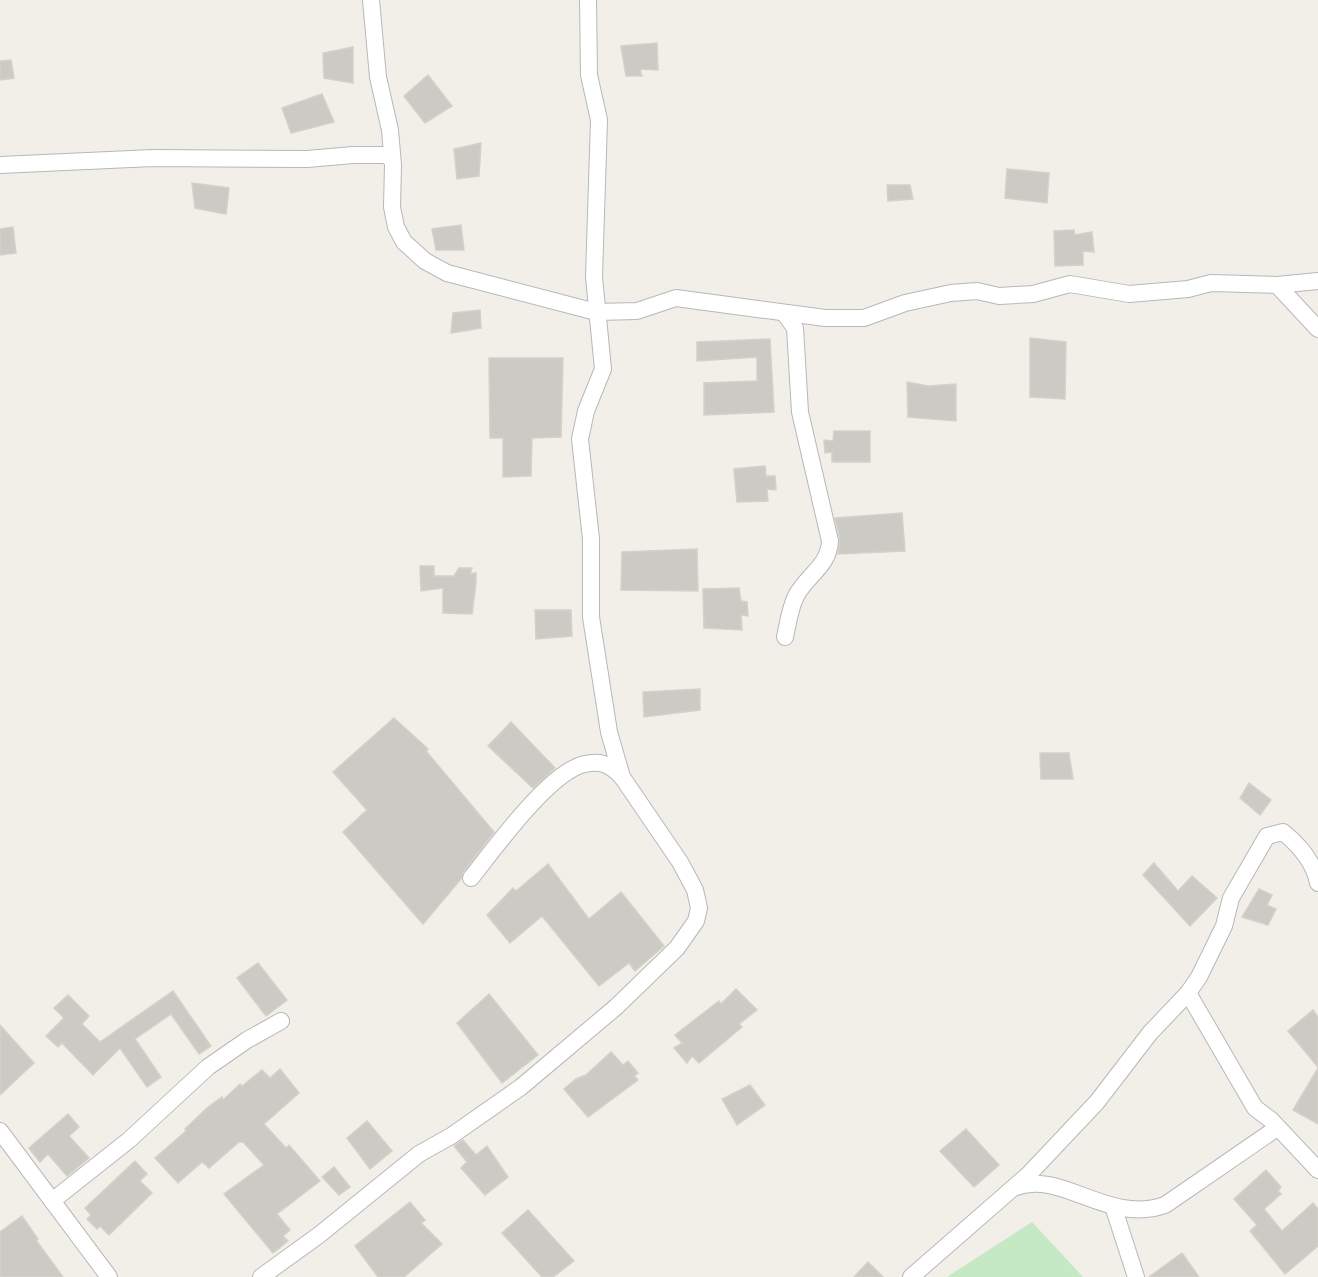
<svg xmlns="http://www.w3.org/2000/svg" width="1318" height="1277" font-family="Overpass,sans-serif">
	<rect width="100%" height="100%" fill="#f1efe8"/>
	<path fill="#c5e8c5" d="M1032,1222l51,55h-136z"/>
	<g fill="#cccac5" stroke="#d6d1c6" stroke-width="1.5">
		<path d="M657,43l1,27 -18,-1 2,7h-16l-5,-30z"/>
		<path d="M353,47v36l-29,-5 -1,-25z"/>
		<path d="M11,60l3,18 -14,2v-19z"/>
		<path d="M428,75l24,31 -27,17 -21,-27z"/>
		<path d="M322,94l12,28 -43,11 -9,-25z"/>
		<path d="M481,143l-2,33 -22,3 -3,-30z"/>
		<path d="M1007,169l42,4 -2,30 -42,-5z"/>
		<path d="M192,183l37,5 -3,26 -31,-6z"/>
		<path d="M887,185h23l3,14 -25,2z"/>
		<path d="M461,225l3,25h-28l-4,-21z"/>
		<path d="M13,227l3,26 -16,2v-26z"/>
		<path d="M1074,230l1,5 17,-3 2,20 -11,-1v14l-28,1 -1,-35z"/>
		<path d="M480,310l1,18 -30,5 2,-20z"/>
		<path d="M1030,338l36,4 -1,57 -35,-2z"/>
		<path d="M770,339l4,73 -70,3v-32l53,-2v-24l-60,4v-19z"/>
		<path d="M489,358h74l-2,79 -29,1 -1,38 -28,1v-39h-13z"/>
		<path d="M907,382l21,4 28,-2v37l-48,-4z"/>
		<path d="M834,431h36v31h-38v-10l-7,1 -1,-13 9,1z"/>
		<path d="M765,466l1,10h9l1,14 -9,-1 1,12 -31,1 -3,-33z"/>
		<path d="M902,513l3,38 -67,3 2,-15 -5,-21z"/>
		<path d="M697,549l1,42 -77,-1 1,-38z"/>
		<path d="M420,566h14v10h20l5,-8h13l-2,6 6,-1v10l-4,31 -29,-1v-25l-22,3z"/>
		<path d="M739,588l2,13 6,1 1,14 -7,-1 1,15 -38,-2 -1,-39z"/>
		<path d="M535,610h36l1,26 -36,3z"/>
		<path d="M700,689v21l-56,7 -1,-25z"/>
		<path d="M394,718l34,31 -2,2 68,81 -31,40 -2,7 -38,45 -80,-92 24,-22 -34,-38z"/>
		<path d="M511,722l44,46 -22,20 -45,-42z"/>
		<path d="M1040,753h29l4,26h-32z"/>
		<path d="M1249,783l22,17 -11,15 -20,-17z"/>
		<path d="M1154,863l24,28 14,-15 25,22 -27,28 -47,-51z"/>
		<path d="M548,864l41,55 32,-27 43,54 -29,25 -6,-8 -30,23 -57,-70 -32,27 -23,-28 26,-27 3,3z"/>
		<path d="M1259,889l13,6 -5,10 9,4 -8,16 -26,-8z"/>
		<path d="M258,963l29,37 -21,16 -29,-38z"/>
		<path d="M736,989l21,21 -18,14 3,3 -43,36 -7,-7 -5,7 -13,-15 8,-5 -7,-8 44,-34 2,3z"/>
		<path d="M173,991l38,55 -12,8 -28,-40 -36,25 26,38 -14,10 -27,-39 -27,27 -31,-32 -4,4 -12,-11 18,-18 -10,-10 14,-13 21,21 -7,8 18,18z"/>
		<path d="M489,994l49,61 -36,28 -45,-60z"/>
		<path d="M1313,1010l5,7v50l-30,-36z"/>
		<path d="M0,1025l34,38 -34,32z"/>
		<path d="M611,1052l12,13 5,-4 10,12 -4,3 4,4 -50,37 -24,-28 12,-10 10,-4z"/>
		<path d="M1318,1068v56l-25,-14z"/>
		<path d="M280,1069l19,24 -35,31 22,24 3,-3 31,36 -43,33 13,16 -7,6 5,5 -15,12 -49,-59 40,-29 -21,-23h-4l-30,26 -7,-6 -24,21 -23,-25 31,-27 -1,-2 23,-22 14,-10 1,3 17,-16 2,2 20,-16 8,8z"/>
		<path d="M750,1085l15,20 -28,20 -15,-26z"/>
		<path d="M68,1114l11,13 -10,9 20,22 -22,18 -19,-22 -8,8 -11,-14z"/>
		<path d="M367,1121l25,30 -22,18 -23,-31z"/>
		<path d="M966,1129l33,36 -25,22 -34,-36z"/>
		<path d="M463,1140l13,15 11,-9 21,31 -23,18 -24,-27 6,-6 -13,-16z"/>
		<path d="M135,1161l12,13 -7,7 12,12 -43,42 -9,-9 -3,3 -10,-10 4,-4 -6,-7z"/>
		<path d="M334,1167l16,20 -11,8 -17,-18z"/>
		<path d="M1266,1170l15,17 -3,4 3,3 -17,15 18,22 31,-28 5,6v37l-33,28 -35,-43 7,-6 -23,-26z"/>
		<path d="M410,1202l15,18 -4,3 21,21 -38,33h-26l-23,-31z"/>
		<path d="M528,1210l46,51 -21,16h-11l-40,-44z"/>
		<path d="M22,1216l16,23 -2,1 27,37h-63v-45z"/>
		<path d="M1182,1253l17,24h-50z"/>
		<path d="M868,1262l15,15h-29z"/>
	</g>
	<g fill="none" stroke-linecap="round" stroke-linejoin="round">
		<defs>
			<g id="street">
				<path d="M371,0l7,77 12,53 3,35 -1,42 4,20 8,15 21,19 22,12 149,39 41,-1 39,-13 149,20h39l41,-15 46,-10 26,-2 22,5 34,-2 37,-10 59,10 59,-5 23,-6 66,2 41,44"/>
				<path d="M0,165l153,-7 154,1 46,-4h33l5,4"/>
				<path d="M1277,285l41,-4"/>
				<path d="M784,313l11,15 5,84 30,129c-1,25 -23,34 -34,55 -6,12 -8,27 -11,41"/>
				<path d="M471,878c23,-29 79,-107 114,-114 16,-4 26,1 37,13"/>
				<path d="M1188,993l67,115 16,12 47,50"/>
				<path d="M0,1131l109,146"/>
				<path d="M1016,1187c47,-17 91,38 149,18l112,-77"/>
				<path d="M52,1201l77,-61 79,-73 39,-27 34,-19"/>
				<path d="M1113,1206l23,71"/>
				<path d="M261,1277l58,-42 100,-81 32,-18 70,-49 95,-80 61,-59 19,-27 3,-13 -4,-18 -15,-28 -58,-85 -13,-45 -18,-115v-78l-11,-100 6,-28 17,-42 -9,-92 5,-157 -10,-45 -1,-75"/>
				<path d="M911,1277l118,-103 68,-72 53,-69 38,-40 11,-16 25,-51 7,-28 36,-62 16,-4c16,13 31,30 35,51"/>
			</g>
		</defs>
		<use href="#street" stroke="#b5b8bc" stroke-width="18"/>
		<use href="#street" stroke="#fff" stroke-width="16"/>
	</g>
</svg>
